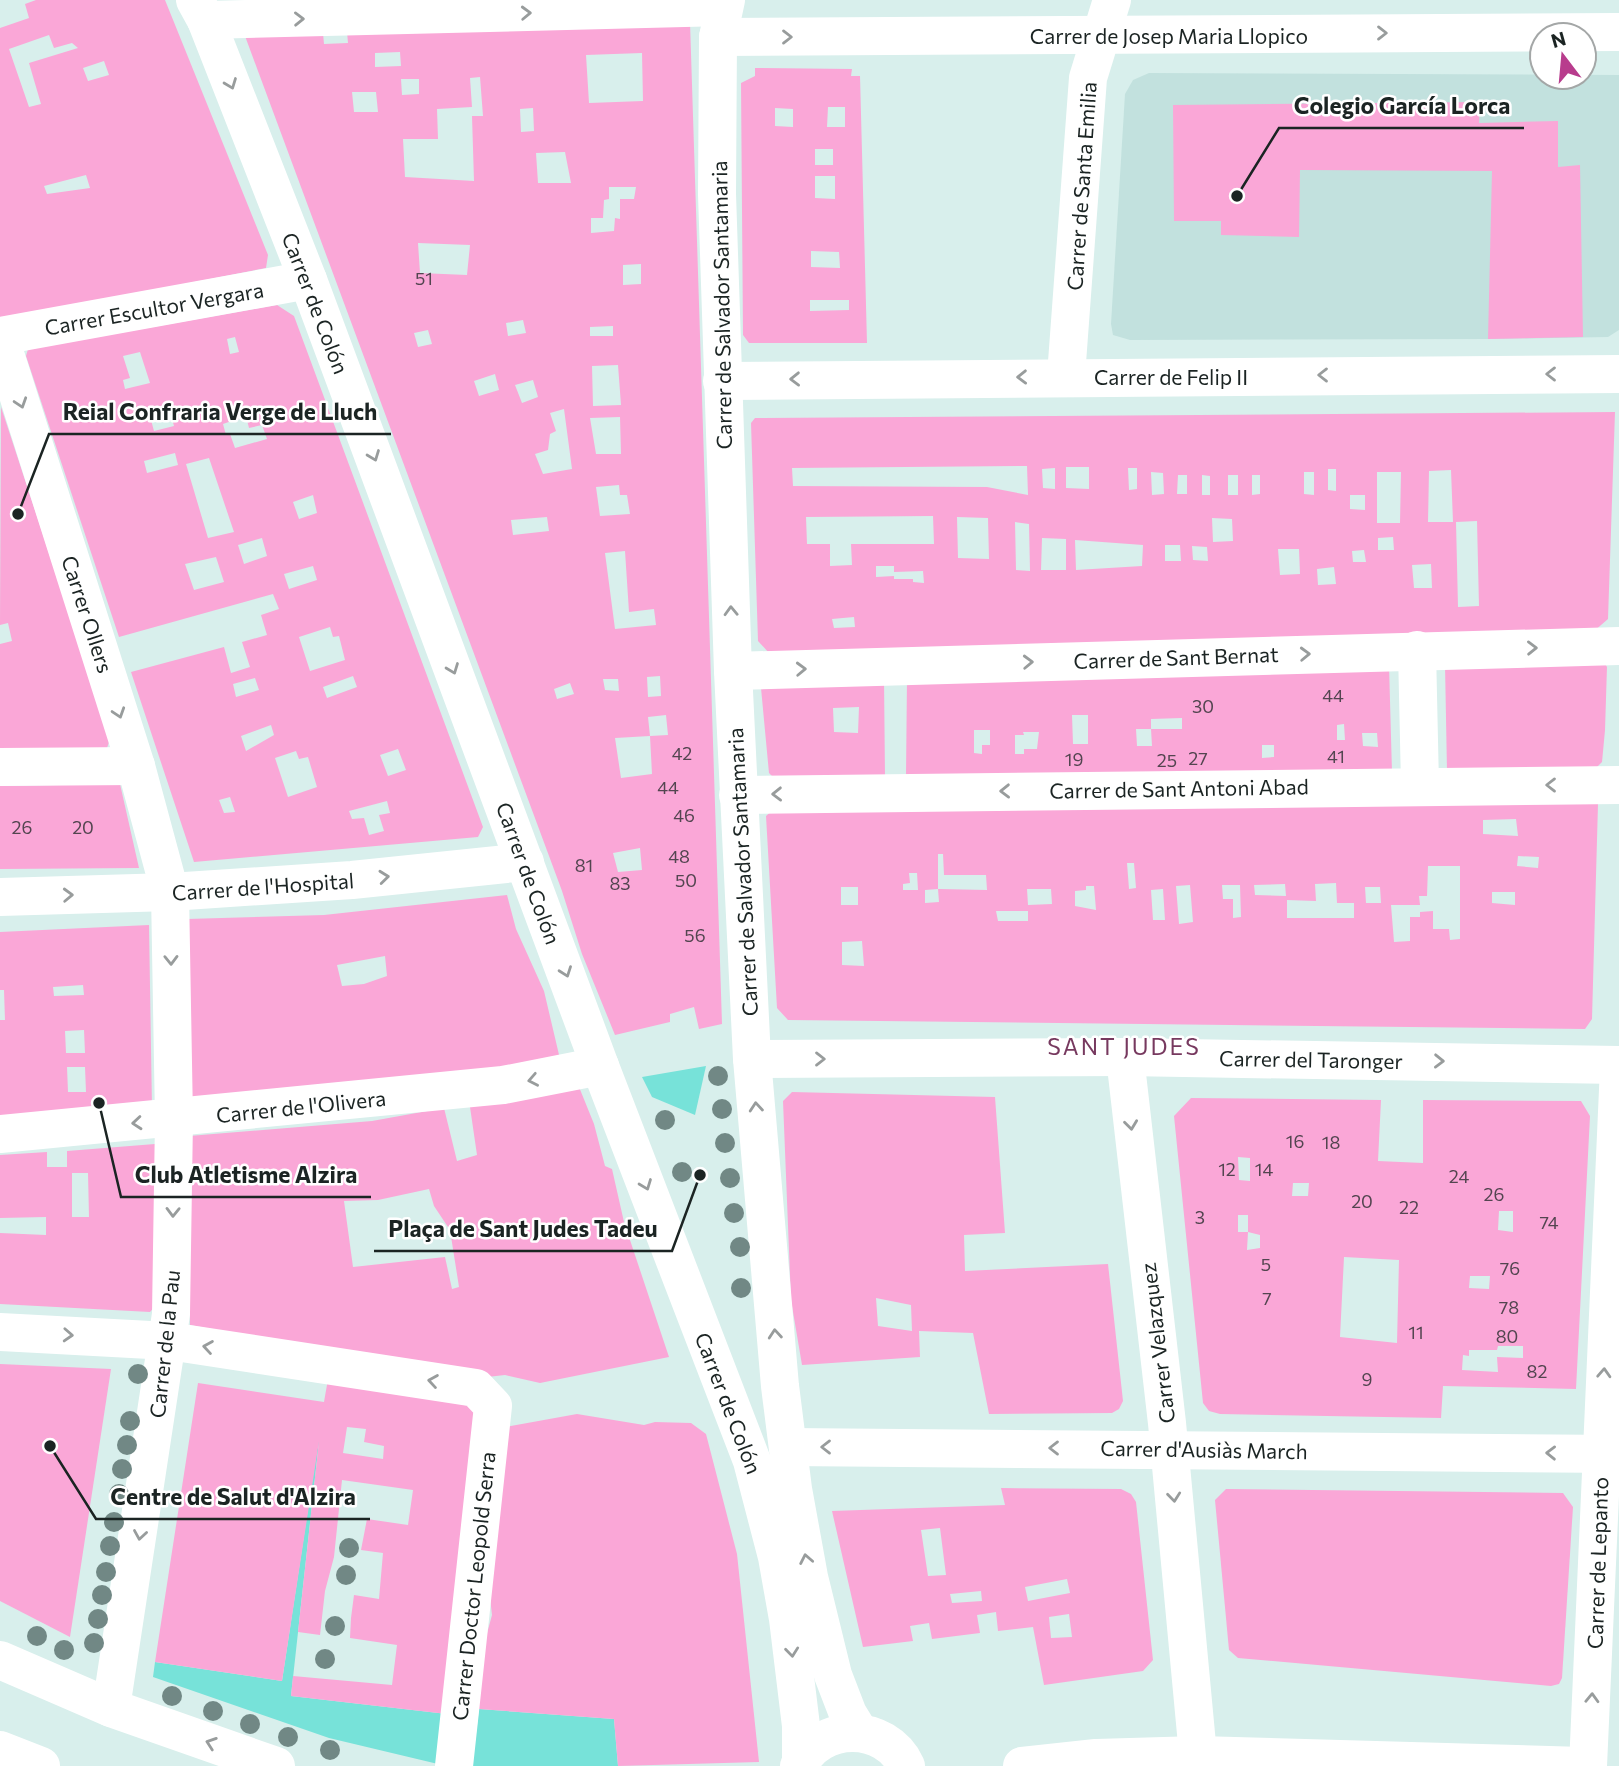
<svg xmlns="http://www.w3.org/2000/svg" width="1619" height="1766" font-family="Commissioner,sans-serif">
	<rect width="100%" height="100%" fill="#d8efec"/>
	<path fill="#c2e1de" d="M1149,73l470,2v255l-11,7 -120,2 -358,1 -17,-5 -2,-11 14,-230 8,-14z"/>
	<g fill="#77e2d9">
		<path d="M706,1066l-11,49 -43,-18 -10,-20z"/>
		<path d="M321,1423l-30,273 156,18 -9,50 -109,-26 -176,-61 2,-15 127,19z"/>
		<path d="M479,1709l135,10 4,47h-146z"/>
	</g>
	<g fill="#faa7d7" fill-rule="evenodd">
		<path d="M36,0h129l103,255 -2,13 -266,52v-292l29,-10 -4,-14zM49,35l5,13 18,-5 6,5 -49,15 12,41 -12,3 -20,-58zM104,61l5,14 -21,6 -5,-13zM86,175l4,13 -43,6 -3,-8z"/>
		<path d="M690,22l32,1002 -23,5 -5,-22 -24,7v8l-55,13 -33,-81 -20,-63 -317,-855 78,-3 1,11 24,-1 -1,-11zM400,52l1,14 -26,1v-14zM642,53l1,48 -54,2 -3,-48zM480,77l3,39h-11l2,65 -69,-4 -2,-38h35l-1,-30 35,-2 -2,-29zM401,79h18v15l-17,1zM352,92h24l2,20h-24zM533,108l1,23 -13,1 -1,-23zM565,152l6,31h-33l-2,-30zM609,187h27l-2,12h-14v20l-5,-1 -1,13 -23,2v-15h12l1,-18 5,-1zM418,243l52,2 -3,30 -47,-2zM641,264v20l-18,1v-20zM523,320l3,13 -18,3 -2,-13zM613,326v10h-23v-9zM428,330l4,14 -14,3 -4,-14zM618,365l3,40 -28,1 -1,-40zM495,374l4,16 -20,6 -5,-15zM533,380l5,17 -16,6 -7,-18zM564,409l8,60 -29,5 -8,-20 13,-4 2,-16 6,-3 -6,-18zM620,417l1,37h-25l-6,-36zM619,485l1,10h7l3,19 -30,2 -4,-29zM547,517l2,14 -36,4 -2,-15zM625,551l4,61 25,-3 2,16 -41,4 -10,-76zM660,676l1,20 -13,1 -1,-20zM603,679h15l1,12 -14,-1zM570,683l4,11 -17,5 -3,-10zM666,715l2,20 -18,1 2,38 -31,4 -6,-40 35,-2 -2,-19zM640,848l2,22 -24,2 -5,-19z"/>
		<path d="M755,68l97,1 -1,7h9l7,267h-118l-6,-8 -2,-252 14,-7zM828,107h17v20h-18zM775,108l18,1v18l-18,-1zM815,149h18v16h-18zM815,176h20v23l-20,-1zM811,251l28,1 1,16 -29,-1zM810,300h39v10l-39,1z"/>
		<path d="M1480,102l-1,21 79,-2v46l22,-2 3,172 -95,2 4,-168 -192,-1 -1,67 -78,-2v-14h-47l-1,-116z"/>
		<path d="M277,305l17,11 189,511 -5,10 -284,25 -63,-190 93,-25 7,26 19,-6 -8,-25 25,-7 -6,-20 18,-6 -6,-15 -154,43 -93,-281 2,-7zM235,337l4,15 -9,2 -3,-15zM140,352l10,31 -25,6 -2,-9 7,-2 -7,-22zM171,415l3,11 -20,5 -3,-11zM246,416l3,12 13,-3 5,14 -32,9 -5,-14 -4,1 -3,-11zM175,453l3,12 -31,8 -3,-12zM209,458l25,74 -26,6 -22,-74zM313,495l4,18 -18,6 -6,-17zM262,538l5,18 -23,8 -6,-19zM216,557l8,25 -30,8 -9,-26zM313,566l4,14 -28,9 -5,-15zM330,627l3,10 6,-1 6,24 -35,11 -11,-34zM353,676l4,11 -30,11 -4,-11zM255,678l4,12 -23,7 -3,-13zM271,725l3,10 -28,16 -5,-15zM398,749l8,21 -18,6 -8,-21zM296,751l3,8 9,-2 9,30 -29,10 -13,-39zM230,797l5,15 -11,1 -5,-13zM387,801l3,12 -11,2 5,16 -15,4 -5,-17 -12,1 -3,-8z"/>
		<path d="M1,407l109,332 -3,9 -107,2v-106l12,-3 -4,-18 -8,2z"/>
		<path d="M1615,412l-7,207 -15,13 -823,22 -12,-13 -7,-218 4,-5zM1027,466l1,29 -41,-8 -194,-1 -1,-18zM1066,467h23v22l-23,-1zM1055,468v21l-12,-1 -1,-19zM1128,468h9v21l-8,1zM1328,469h8v22l-8,-1zM1451,470l2,52h-25l1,-51zM1151,472l12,1 1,21 -12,1zM1304,472h10v23l-10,-1zM1377,472h24l-1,51h-23zM1178,475h9v19h-10zM1202,475l8,1v19h-8zM1228,475h10v20h-10zM1252,475h8v19l-8,1zM1350,495h15v15l-15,-1zM933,516l1,28h-83l1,21 -22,1v-22h-23l-1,-27zM957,517l31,1 1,41 -31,-1zM1212,518l20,1 1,22 -20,1zM1477,521l2,85 -21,1 -2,-85zM1015,522l14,2 1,47 -14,-1zM1393,537l1,13h-16v-12zM1042,538l24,1v31h-25zM1075,540l68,5 -1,21 -66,4zM1165,545h15l1,16h-16zM1192,546l15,1 1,14 -15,-1zM1278,549h21l1,25 -20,1zM1364,550l2,12h-13l-1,-11zM1431,564l1,24h-18l-2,-23zM876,566h18v6l29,-1 1,12 -11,-1v-3h-19v-3l-18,1zM1334,567l2,17 -18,1 -1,-16zM854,617l1,10 -21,1 -2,-9z"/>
		<path d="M1602,659l5,8 -2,63 -3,32 -5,5 -150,4 -2,-107z"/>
		<path d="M1389,665l3,107 -486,5 1,-99zM1072,715h16v29h-15zM1182,718v11h-31l1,17h-15l-1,-17h15v-10zM1344,724l1,16h-8v-15zM974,730h16v15h-8v9l-8,-1zM1023,732h16l-2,17h-13v5h-9v-19h9zM1362,733h15l1,14 -15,-1zM1262,745h12v12l-12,1z"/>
		<path d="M884,678l1,99 -111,1 -5,-5 -8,-85zM859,707l-1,26 -24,-1 -1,-24z"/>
		<path d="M120,784l19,84 -139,1v-83z"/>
		<path d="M1598,804l-6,215 -7,10 -797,-9 -11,-12 -11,-192 10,-9zM1516,819l2,17 -35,-2v-14zM938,854h5l1,21h42l1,15 -49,-1 1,13 -14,1v-13l13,-1zM1518,856l21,1 -1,11 -21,-2zM1127,863h7l2,25 -7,1zM1428,866h32v73l-10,1 -1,-11h-16v-18l-13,1v5h-10v24l-16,1 -3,-37h29l-1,-9h8zM909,873h8l1,17h-15v-6l7,-1zM1336,883l1,20h17v15h-67v-18l29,1 -1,-17zM1285,884l1,12 -31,-1 -1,-10zM1190,885l3,37 -14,2 -3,-38zM1222,885h18l1,32 -8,1v-19h-10zM1086,886h8l2,24 -21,-4v-15l11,-1zM841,887h17v18h-17zM1365,887h15l1,16h-15zM1027,889h24l1,15 -24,1zM1163,889l2,31h-12l-2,-30zM1492,892h23v13l-23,-2zM996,911h32v10h-30zM862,941l2,25 -22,-1v-23z"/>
		<path d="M507,895l9,34 28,62 16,68 -12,7 -357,35 -4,-182 137,-4zM385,956l2,20 -23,8 -22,2 -5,-21z"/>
		<path d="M149,925l3,183 -152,12v-100h5l-1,-30h-4v-58zM83,985l1,10 -30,1 -1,-9zM84,1030l1,23h-19l-1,-22zM67,1067h18l1,25h-18z"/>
		<path d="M577,1082l17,42 11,42 7,3 12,53 45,135 -129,26 -35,-8 -27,3 -288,-53 -1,-189 183,-15 72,-13 13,53 20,-6 -7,-48zM429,1189l5,17 16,24 9,57 -7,2 -7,-32 -92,10 -9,-66 34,-1z"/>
		<path d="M792,1092l203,5 10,136 -41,2 1,36 143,-7 15,137 -4,8 -7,4 -123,1 -16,-81 -54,-2 1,26 -118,8 -11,-65 -8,-199zM876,1298l35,7 1,26 -34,-5z"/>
		<path d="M1191,1098l190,2 -3,61 45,2v-63l158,1 9,15 -14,273 -133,-3 -2,32 -221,-4 -11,-3 -6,-8 -29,-287zM1238,1157l12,1v23l-11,-1zM1293,1183h16l-1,13h-16zM1499,1211h14v21l-15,-2zM1238,1215h10v17l12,3v13l-13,2 1,-18h-10zM1344,1257l55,3 -2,83 -57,-6zM1470,1276h20l-1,13 -20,-1zM1498,1346h25v12l-26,-1 1,15 -36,-2 1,-15 6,1v-6h28z"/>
		<path d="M155,1144l2,160 -7,8 -150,-8v-71l46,2v-18l-46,1v-63l47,-3v15h20v-16zM72,1173h16l1,44h-17z"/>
		<path d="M0,1364l111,5 -41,268 -70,-36z"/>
		<path d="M328,1379l142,27 6,9 -29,299 -156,-18 2,-20 99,9 5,-40 -47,-7 1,-20 3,-23 25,4 4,-46 -22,-3 6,-31 41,6 5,-35 -71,-10 -8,77 -9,34 -5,44 -22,-3 21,-191 -37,240 -127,-19 43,-279 126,19zM347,1427l19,2 -2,13 20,4 -1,13 -40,-6z"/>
		<path d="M577,1414l67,11 11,-3 36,1 15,11 31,120 22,208 -141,4 -4,-47 -135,-10v-46l13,-48 -5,-44 18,-144z"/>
		<path d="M1001,1488l120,1 10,5 5,8 17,158 -10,11 -99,14 -11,-58 -35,4 -2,-19 -19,3 3,18 -48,6 -3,-16 -19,3 3,15 -50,6 -31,-136 173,-6zM940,1528l6,47 -18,1 -7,-46zM1067,1579l3,14 -42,8 -3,-14zM981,1591l1,10 -30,2 -2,-9zM1069,1614l3,23 -21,1 -2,-21z"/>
		<path d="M1226,1489l337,4 10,14 -11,171 -3,6 -8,2 -313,-28 -9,-8 -14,-150z"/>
	</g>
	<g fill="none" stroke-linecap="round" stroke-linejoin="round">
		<g stroke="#fff" stroke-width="38">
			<path d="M195,0l11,20 102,260 292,786 152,395 25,96 11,62 13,107v36"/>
			<path d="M726,0l-8,37 -1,157 16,477 19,388 28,327 13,103 16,88 24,98 15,39 11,18"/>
			<path d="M206,20l518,-13"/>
			<path d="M718,37l901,-5"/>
			<path d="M0,336l308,-56"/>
			<path d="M0,338l136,428 34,126 4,227 -3,195 -60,394"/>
			<path d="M1066,376l22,-298 24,-78"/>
			<path d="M722,381l897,-7"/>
			<path d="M1417,650l3,135"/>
			<path d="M733,671l886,-25"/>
			<path d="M0,767l136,-1"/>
			<path d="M738,795l881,-10"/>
			<path d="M0,897l170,-5 182,-12 173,-18"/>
			<path d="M1125,1057l42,366 31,332"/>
			<path d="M752,1059l373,-2 494,8"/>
			<path d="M0,1134l503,-49 97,-19"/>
			<path d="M0,1332l169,9 307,47 17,18 -39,360"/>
			<path d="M788,1447l831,7"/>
			<path d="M0,1660l111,48 165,58"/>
			<path d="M799,1766c20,-44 87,-44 107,0"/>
			<path d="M1022,1766l74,-8 102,-3 385,11"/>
			<path d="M1588,1766l31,-699"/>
		</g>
		<path stroke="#fff" stroke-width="38" d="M0,1750l41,16"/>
	</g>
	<g fill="#718885">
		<circle cx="718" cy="1076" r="10"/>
		<circle cx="722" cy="1109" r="10"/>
		<circle cx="665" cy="1120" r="10"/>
		<circle cx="725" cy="1143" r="10"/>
		<circle cx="682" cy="1172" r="10"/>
		<circle cx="730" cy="1178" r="10"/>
		<circle cx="734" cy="1213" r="10"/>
		<circle cx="740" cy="1247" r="10"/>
		<circle cx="741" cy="1288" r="10"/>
		<circle cx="138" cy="1374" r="10"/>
		<circle cx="130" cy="1421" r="10"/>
		<circle cx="127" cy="1445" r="10"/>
		<circle cx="122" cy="1469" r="10"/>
		<circle cx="119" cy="1494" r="10"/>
		<circle cx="114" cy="1522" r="10"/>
		<circle cx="110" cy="1546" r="10"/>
		<circle cx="349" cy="1548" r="10"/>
		<circle cx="106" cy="1572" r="10"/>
		<circle cx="346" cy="1575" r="10"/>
		<circle cx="102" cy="1595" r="10"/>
		<circle cx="98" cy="1619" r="10"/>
		<circle cx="335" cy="1626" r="10"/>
		<circle cx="37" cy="1636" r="10"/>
		<circle cx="94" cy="1643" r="10"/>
		<circle cx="64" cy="1650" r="10"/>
		<circle cx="325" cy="1659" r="10"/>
		<circle cx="172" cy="1696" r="10"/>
		<circle cx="213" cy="1711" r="10"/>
		<circle cx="250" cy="1724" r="10"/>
		<circle cx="288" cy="1737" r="10"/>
		<circle cx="330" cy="1750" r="10"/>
	</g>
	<defs><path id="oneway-chevron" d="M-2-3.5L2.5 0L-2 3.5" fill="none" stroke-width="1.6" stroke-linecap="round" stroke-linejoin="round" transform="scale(1.75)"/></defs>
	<g stroke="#989c9c">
		<use href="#oneway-chevron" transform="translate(526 13) rotate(-2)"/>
		<use href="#oneway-chevron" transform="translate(299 19) rotate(-1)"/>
		<use href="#oneway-chevron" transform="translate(1382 33)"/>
		<use href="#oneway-chevron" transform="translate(787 37)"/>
		<use href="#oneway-chevron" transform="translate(231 84) rotate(69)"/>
		<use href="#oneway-chevron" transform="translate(1551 374) rotate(180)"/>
		<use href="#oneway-chevron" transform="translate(1323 375) rotate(180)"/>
		<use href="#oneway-chevron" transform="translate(1022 377) rotate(179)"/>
		<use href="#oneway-chevron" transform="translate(795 379) rotate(179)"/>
		<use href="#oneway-chevron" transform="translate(21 403) rotate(72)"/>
		<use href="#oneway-chevron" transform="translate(374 456) rotate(69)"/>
		<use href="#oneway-chevron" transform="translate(731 611) rotate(-92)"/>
		<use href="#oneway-chevron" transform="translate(1532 648) rotate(-1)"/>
		<use href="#oneway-chevron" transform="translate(1305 654) rotate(-2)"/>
		<use href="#oneway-chevron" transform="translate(1028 662) rotate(-2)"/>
		<use href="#oneway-chevron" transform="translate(453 669) rotate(69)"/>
		<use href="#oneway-chevron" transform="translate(801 669) rotate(-2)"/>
		<use href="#oneway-chevron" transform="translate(119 713) rotate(72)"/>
		<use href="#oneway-chevron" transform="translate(1551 785) rotate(180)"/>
		<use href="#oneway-chevron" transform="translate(1005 791) rotate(179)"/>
		<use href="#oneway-chevron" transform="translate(777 794) rotate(179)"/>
		<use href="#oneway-chevron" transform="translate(384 877) rotate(-6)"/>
		<use href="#oneway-chevron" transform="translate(68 895) rotate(-2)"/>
		<use href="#oneway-chevron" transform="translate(171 960) rotate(89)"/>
		<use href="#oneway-chevron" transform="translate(566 972) rotate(70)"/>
		<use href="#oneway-chevron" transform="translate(820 1059)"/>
		<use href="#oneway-chevron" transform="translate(1439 1061) rotate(1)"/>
		<use href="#oneway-chevron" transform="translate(533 1080) rotate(169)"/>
		<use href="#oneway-chevron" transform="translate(756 1107) rotate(-95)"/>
		<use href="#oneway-chevron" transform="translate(137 1123) rotate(175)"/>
		<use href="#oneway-chevron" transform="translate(1131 1125) rotate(83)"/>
		<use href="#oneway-chevron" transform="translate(646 1185) rotate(69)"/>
		<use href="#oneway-chevron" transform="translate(173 1212) rotate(91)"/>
		<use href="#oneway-chevron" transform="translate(775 1334) rotate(-95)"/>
		<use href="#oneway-chevron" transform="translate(68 1335) rotate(3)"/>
		<use href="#oneway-chevron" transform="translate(208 1347) rotate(-171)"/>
		<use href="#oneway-chevron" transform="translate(1604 1373) rotate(-87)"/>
		<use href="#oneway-chevron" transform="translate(433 1381) rotate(-171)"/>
		<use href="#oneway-chevron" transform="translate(826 1447) rotate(-180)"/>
		<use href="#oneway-chevron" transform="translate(1054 1448) rotate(-180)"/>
		<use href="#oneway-chevron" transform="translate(1551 1453) rotate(-179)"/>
		<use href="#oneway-chevron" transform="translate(1174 1497) rotate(84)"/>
		<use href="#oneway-chevron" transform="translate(140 1535) rotate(99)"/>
		<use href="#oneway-chevron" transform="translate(806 1559) rotate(-101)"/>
		<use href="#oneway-chevron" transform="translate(792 1652) rotate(84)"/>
		<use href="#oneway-chevron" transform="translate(1592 1698) rotate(-88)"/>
		<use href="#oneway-chevron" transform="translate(211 1743) rotate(-161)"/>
	</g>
	<g text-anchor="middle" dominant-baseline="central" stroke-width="5" stroke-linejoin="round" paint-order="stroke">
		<g font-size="18" fill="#534550">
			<text x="424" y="278">51</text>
			<text x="1333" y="695">44</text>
			<text x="1203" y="706">30</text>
			<text x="682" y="753">42</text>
			<text x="1336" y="756">41</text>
			<text x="1198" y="758">27</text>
			<text x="1074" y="759">19</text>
			<text x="1167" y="760">25</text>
			<text x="668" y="787">44</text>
			<text x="684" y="815">46</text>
			<text x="22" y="827">26</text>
			<text x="83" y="827">20</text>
			<text x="679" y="856">48</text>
			<text x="584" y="865">81</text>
			<text x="686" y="880">50</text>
			<text x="620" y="883">83</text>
			<text x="695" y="935">56</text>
			<text x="1295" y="1141">16</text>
			<text x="1331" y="1142">18</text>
			<text x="1227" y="1169">12</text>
			<text x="1264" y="1169">14</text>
			<text x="1459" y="1176">24</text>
			<text x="1494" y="1194">26</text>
			<text x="1362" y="1201">20</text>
			<text x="1409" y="1207">22</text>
			<text x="1200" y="1217">3</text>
			<text x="1549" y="1222">74</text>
			<text x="1266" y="1264">5</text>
			<text x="1510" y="1268">76</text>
			<text x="1267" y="1298">7</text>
			<text x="1509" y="1307">78</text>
			<text x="1416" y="1332">11</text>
			<text x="1507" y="1336">80</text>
			<text x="1537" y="1371">82</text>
			<text x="1367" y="1379">9</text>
		</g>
		<g font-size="21" fill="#1b2423" stroke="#fff">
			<text x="1169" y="35">Carrer de Josep Maria Llopico</text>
			<text transform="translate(1081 186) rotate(-86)">Carrer de Santa Emilia</text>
			<text transform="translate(316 303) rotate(69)">Carrer de Colón</text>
			<text transform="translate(721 305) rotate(-91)">Carrer de Salvador Santamaria</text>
			<text transform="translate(154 308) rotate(-10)">Carrer Escultor Vergara</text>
			<text x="1171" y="376">Carrer de Felip II</text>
			<text transform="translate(88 614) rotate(72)">Carrer Ollers</text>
			<text transform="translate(1176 657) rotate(-2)">Carrer de Sant Bernat</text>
			<text transform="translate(1179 788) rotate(-1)">Carrer de Sant Antoni Abad</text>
			<text transform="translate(742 872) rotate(-93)">Carrer de Salvador Santamaria</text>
			<text transform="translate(529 873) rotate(70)">Carrer de Colón</text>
			<text transform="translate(263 886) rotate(-4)">Carrer de l'Hospital</text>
			<text transform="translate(1311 1059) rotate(1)">Carrer del Taronger</text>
			<text transform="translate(301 1106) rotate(-6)">Carrer de l'Olivera</text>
			<text transform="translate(1157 1343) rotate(-97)">Carrer Velazquez</text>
			<text transform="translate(164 1344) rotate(-84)">Carrer de la Pau</text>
			<text transform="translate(729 1403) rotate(69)">Carrer de Colón</text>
			<text transform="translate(1204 1449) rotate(1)">Carrer d'Ausiàs March</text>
			<text transform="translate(1597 1563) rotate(-88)">Carrer de Lepanto</text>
			<text transform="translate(473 1586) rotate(-84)">Carrer Doctor Leopold Serra</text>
		</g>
		<g font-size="23" letter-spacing="2" fill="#77395f" stroke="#fff">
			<text x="1124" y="1046">SANT JUDES</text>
		</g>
	</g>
	<path fill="none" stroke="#1b2423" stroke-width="2.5" d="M1237 196L1279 128H1524M18 514L49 434H391M99 1103L121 1197H371M700 1175L672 1251H374M50 1446L96 1519H370"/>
	<g fill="#1b2423" stroke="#fff" stroke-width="2.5">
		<circle cx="1237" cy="196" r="7"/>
		<circle cx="18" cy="514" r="7"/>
		<circle cx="99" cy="1103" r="7"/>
		<circle cx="700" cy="1175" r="7"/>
		<circle cx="50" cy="1446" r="7"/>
	</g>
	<g font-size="23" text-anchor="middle" font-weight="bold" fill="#1b2423" stroke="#fff" stroke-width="5" stroke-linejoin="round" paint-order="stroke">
		<text x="1402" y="114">Colegio García Lorca</text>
		<text x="220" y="420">Reial Confraria Verge de Lluch</text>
		<text x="246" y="1183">Club Atletisme Alzira</text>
		<text x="523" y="1237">Plaça de Sant Judes Tadeu</text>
		<text x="233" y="1505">Centre de Salut d'Alzira</text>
	</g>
	<g transform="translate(1563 56) rotate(344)"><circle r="33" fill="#ffffff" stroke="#a4a7a7" stroke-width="2"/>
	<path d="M0-5L12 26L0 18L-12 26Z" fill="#b83c8d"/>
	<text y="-10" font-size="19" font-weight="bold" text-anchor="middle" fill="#1b2423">N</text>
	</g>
</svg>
